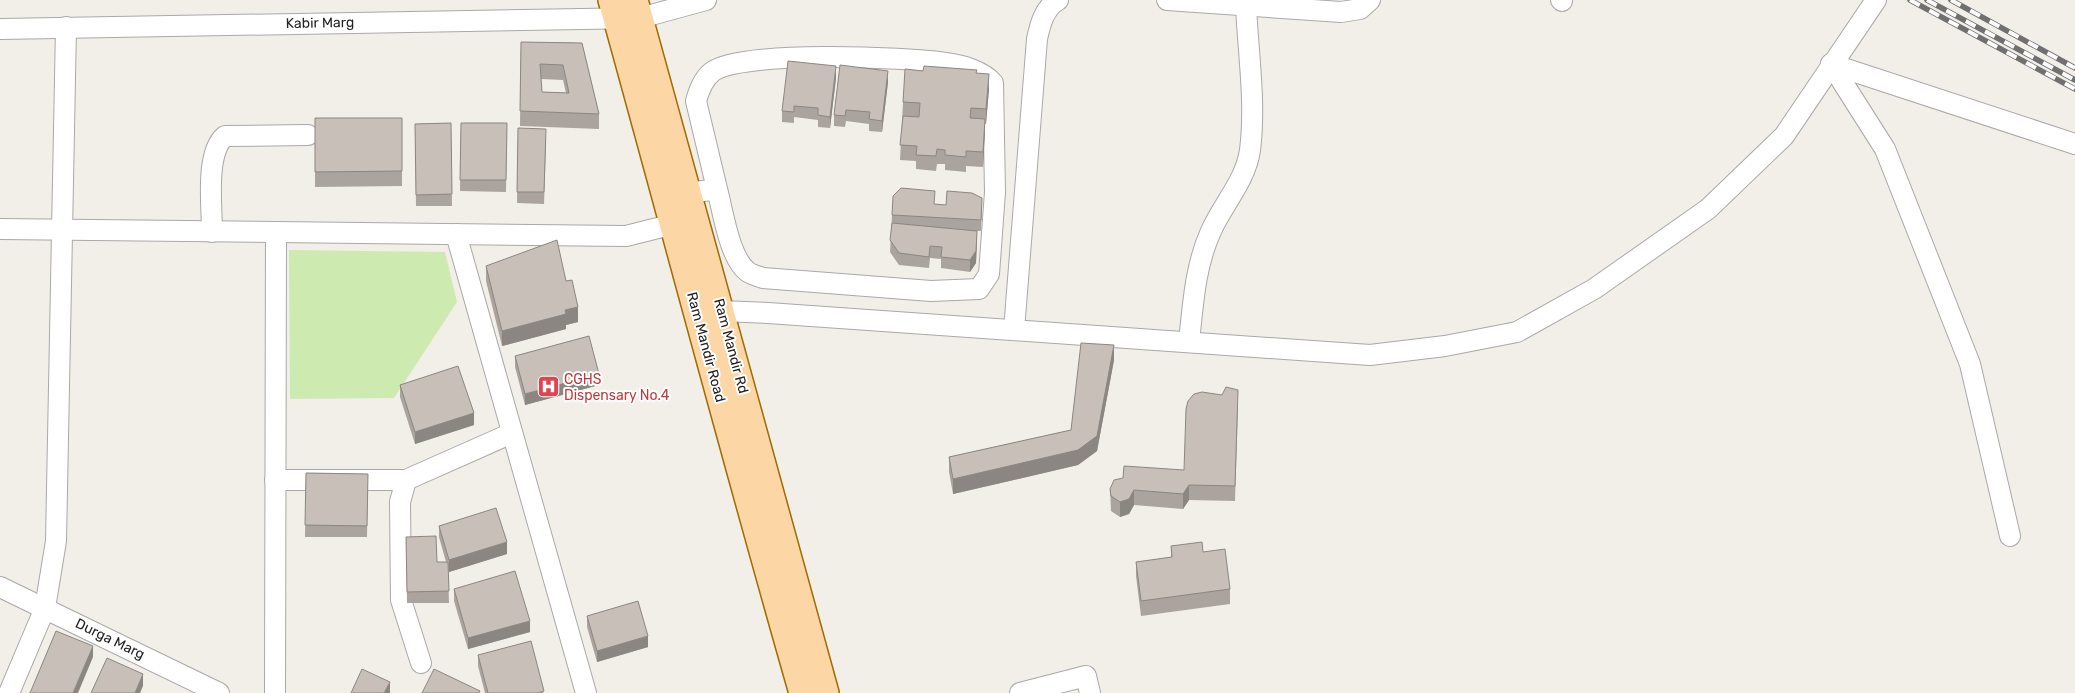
<svg xmlns="http://www.w3.org/2000/svg" width="2075" height="693" font-family="Rubik,sans-serif">
	<rect width="100%" height="100%" fill="#f2efe9"/>
	<path fill="#cdebb0" d="M289,250l156,2 12,50 -63,96 -104,1z"/>
	<g fill="none" stroke-linecap="round" stroke-linejoin="round">
		<defs>
			<g id="minor">
				<path d="M1167,0l174,12 19,-3 10,-9"/>
				<path d="M1561,0l1,1"/>
				<path d="M0,29l640,-11 66,-18"/>
				<path d="M1831,64l54,85 85,215 40,172"/>
				<path d="M1831,64l244,80"/>
				<path d="M689,193l28,-4c6,22 12,69 31,83 4,3 10,4 15,6l168,13 48,-2 10,-15 6,-82 -2,-109c-10,-12 -31,-18 -47,-20 -39,-6 -207,-13 -234,9 -9,7 -13,18 -16,29l21,88"/>
				<path d="M0,229l626,7 48,-12"/>
				<path d="M212,232c0,-26 -7,-79 13,-96l83,-1"/>
				<path d="M456,234l130,459"/>
				<path d="M706,314l15,-3 47,2 602,42 75,-9 72,-14 77,-43 114,-80 76,-73 92,-136"/>
				<path d="M1014,330l23,-291c3,-14 7,-31 21,-39"/>
				<path d="M1189,342c4,-37 6,-76 22,-111 12,-27 35,-51 39,-81 6,-47 -2,-98 -4,-144"/>
				<path d="M275,480h131"/>
				<path d="M0,587l219,106"/>
				<path d="M421,663l-20,-63 -1,-98 6,-22 106,-47"/>
				<path d="M9,693l36,-85 11,-67 10,-514"/>
				<path d="M275,693l1,-460"/>
				<path d="M1020,693l66,-17 4,17"/>
			</g>
			<g id="major">
				<path d="M611,0c64,231 125,463 191,693"/>
				<path d="M635,0l191,693"/>
			</g>
		</defs>
		<use href="#minor" stroke="#a9a9a9" stroke-width="22"/>
		<use href="#major" stroke="#a06b00" stroke-width="28"/>
		<use href="#minor" stroke="#fff" stroke-width="20"/>
		<use href="#major" stroke="#fcd6a4" stroke-width="25"/>
		<defs>
			<g id="rail">
				<path d="M1910,0l165,89"/>
				<path d="M1927,0l148,80"/>
				<path d="M1951,0l124,68"/>
			</g>
		</defs>
		<use href="#rail" stroke="#707070" stroke-width="5.5"/>
		<use href="#rail" stroke="#fff" stroke-width="4" stroke-dasharray="11" stroke-linecap="butt"/>
	</g>
	<g fill="#aba49e" fill-rule="evenodd">
		<path d="M521,42l61,1 17,71v15l-79,-3zM541,79l22,1 3,13 -24,-1z"/>
		<path d="M923,71l54,2 12,16 -3,35h-1l-2,43 -17,-1v6l-21,-2v-6h-8l-1,7 -20,-2v-8l-16,-1 3,-58z"/>
		<path d="M836,78l-6,50 -12,-1v-7l-24,-3v6l-12,-1v-11z"/>
		<path d="M888,82l-6,50 -13,-1v-7l-23,-3 -1,6 -11,-1v-11z"/>
		<path d="M315,118h87v68l-87,1z"/>
		<path d="M451,123l1,83h-36l-1,-82z"/>
		<path d="M461,123h46l-1,69 -46,-1z"/>
		<path d="M518,128l28,12 -2,64 -27,-1z"/>
		<path d="M935,204l47,6 -1,21h-4l-1,32 -6,9 -29,-4v-9l-11,-1 -1,10 -30,-3 -9,-13 2,-37z"/>
		<path d="M486,266l80,15 12,41 -12,3v4l-64,17 -16,-65z"/>
		<path d="M515,356l84,29 -74,20 -10,-38z"/>
		<path d="M1114,360l-17,91 -19,14 -125,29 -4,-22v-15l122,-27z"/>
		<path d="M400,385l74,40 -59,19 -15,-47z"/>
		<path d="M1238,405l-3,96 -46,-1 -6,9 -49,-4 -5,9 -9,3 -9,-6 -1,-22 74,-19z"/>
		<path d="M306,473l62,1 -1,63h-62z"/>
		<path d="M439,526l68,28 -58,18 -1,-4 1,35h-42l-1,-66 31,25h9l-7,-25z"/>
		<path d="M1171,546l32,6 27,37v15l-89,12 -5,-40v-14l35,-5z"/>
		<path d="M454,589l76,43 -62,17 -14,-48z"/>
		<path d="M587,616l61,31 -51,15 -10,-35z"/>
		<path d="M478,655l66,38h-59l-7,-27z"/>
	</g>
	<g fill="#8b8681">
		<path d="M836,66v12l-6,50v-11z"/>
		<path d="M888,71v11l-6,50v-11z"/>
		<path d="M989,74v15l-3,35v-15z"/>
		<path d="M985,119v15l-2,33v-15z"/>
		<path d="M977,231v11l-1,21 -6,9v-12z"/>
		<path d="M578,307v15l-12,3v4l-64,17v-15l63,-21z"/>
		<path d="M1114,345v15l-17,91 -19,14 -125,29v-15l125,-29z"/>
		<path d="M599,374v11l-74,20v-11z"/>
		<path d="M474,413v12l-59,19v-12z"/>
		<path d="M1189,485v15l-6,9v-15z"/>
		<path d="M1134,490v15l-5,9 -9,3v-15z"/>
		<path d="M507,542v12l-58,18v-12z"/>
		<path d="M530,621v11l-62,17v-11z"/>
		<path d="M648,636v11l-51,15v-11z"/>
		<path d="M93,646v11l-15,36h-5z"/>
		<path d="M143,674v12l-3,7h-5z"/>
		<path d="M390,682v11h-6z"/>
	</g>
	<g fill="#c7bfb8" stroke="#8b8681" fill-rule="evenodd">
		<path d="M521,42l61,1 17,71 -79,-3zM540,64l23,1 6,28 -27,-1z"/>
		<path d="M788,61l48,5 -6,51 -12,-2v-7l-24,-2v6l-12,-1z"/>
		<path d="M840,65l48,6 -6,50 -13,-2 1,-7 -24,-2 -1,6 -11,-1z"/>
		<path d="M924,66l53,4 -1,3 13,1 -3,35 -15,-1 -1,10 15,1 -2,33 -17,-1v6l-21,-2v-5l-8,-1 -1,7 -20,-1 1,-9 -17,-1 3,-29 16,1 1,-14 -17,-1 2,-33 18,2z"/>
		<path d="M315,118h87v53l-87,1z"/>
		<path d="M451,123l1,71 -36,1 -1,-71z"/>
		<path d="M461,123h46l-1,57h-46z"/>
		<path d="M518,128l28,1 -2,63h-27z"/>
		<path d="M901,188l34,3 -1,13 12,1 1,-14 25,2 10,5 -1,22 -89,-5 1,-19z"/>
		<path d="M892,223l85,8 -1,20 -6,9 -29,-3 1,-10 -12,-1 -1,11 -30,-4 -9,-13z"/>
		<path d="M557,240l9,41 6,-1 6,27 -13,3 1,4 -64,17 -16,-65z"/>
		<path d="M589,336l10,38 -74,20 -10,-38z"/>
		<path d="M1081,343l33,2 -17,91 -19,14 -125,29 -4,-22 122,-27z"/>
		<path d="M458,366l16,47 -59,19 -15,-47z"/>
		<path d="M1226,387l12,3 -3,96 -46,-1 -6,9 -49,-4 -5,9 -9,3 -9,-6 -1,-7 4,-9 9,-2 1,-12 60,4 2,-61 2,-8 6,-7 8,-2 20,3z"/>
		<path d="M306,473l62,1 -1,52 -62,-1z"/>
		<path d="M496,508l11,34 -58,18 -10,-34z"/>
		<path d="M436,536l1,26h11l1,29 -42,1 -1,-55z"/>
		<path d="M1202,542l1,10 22,-3 5,40 -89,12 -5,-39 36,-5 -1,-11z"/>
		<path d="M515,571l15,50 -62,17 -14,-49z"/>
		<path d="M638,601l10,35 -51,15 -10,-35z"/>
		<path d="M56,631l37,15 -20,47h-43z"/>
		<path d="M531,641l13,50 -6,2h-50l-10,-38z"/>
		<path d="M107,658l36,16 -8,19h-44z"/>
		<path d="M362,669l28,13 -6,11h-33z"/>
		<path d="M434,669l46,22 -1,2h-57z"/>
	</g>
	<defs>
		<symbol id="hospital-square" viewBox="-11 -11 22 22"><rect x="-9" y="-9" width="18" height="18" rx="4" fill="#e0444e" stroke="#fff"/><path d="M-5-5h3v3.5h4V-5h3V5h-3V1.5h-4V5h-3Z" fill="#fff"/></symbol>
	</defs>
	<g fill-rule="evenodd">
		<use href="#hospital-square" x="536" y="374" width="25" height="25"/>
	</g>
	<g text-anchor="middle" dominant-baseline="central" stroke-width="4" stroke-linejoin="round" paint-order="stroke">
		<g font-size="14" fill="#222" stroke="#fff">
			<text transform="translate(320 23) rotate(-1)">Kabir Marg</text>
			<text transform="translate(731 346) rotate(75)">Ram Mandir Rd</text>
			<text transform="translate(706 347) rotate(75)">Ram Mandir Road</text>
			<text transform="translate(110 639) rotate(26)">Durga Marg</text>
		</g>
		<g font-size="14" fill="#be3a42" stroke="#fff" text-anchor="start">
			<text x="564" y="379">CGHS<tspan x="564" dy="16">Dispensary No.4</tspan></text>
		</g>
	</g>
</svg>
